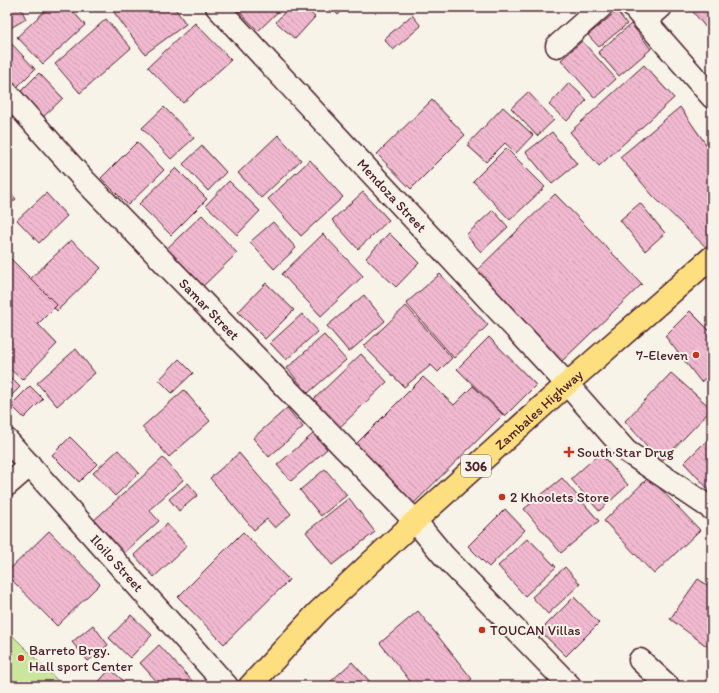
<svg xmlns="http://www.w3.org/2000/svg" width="719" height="693" font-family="Itim,sans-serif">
	<defs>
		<pattern id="building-back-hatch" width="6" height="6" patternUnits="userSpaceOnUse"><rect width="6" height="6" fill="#f1b9d0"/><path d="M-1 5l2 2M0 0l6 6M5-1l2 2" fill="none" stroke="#d09fb3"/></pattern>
	</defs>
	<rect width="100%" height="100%" fill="#f7f3e8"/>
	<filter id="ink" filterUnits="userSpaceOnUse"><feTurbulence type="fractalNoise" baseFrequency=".025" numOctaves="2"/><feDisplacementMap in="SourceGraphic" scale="8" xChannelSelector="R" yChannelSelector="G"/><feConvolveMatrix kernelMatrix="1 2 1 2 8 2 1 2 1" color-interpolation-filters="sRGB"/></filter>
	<g filter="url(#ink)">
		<path fill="#cae69d" stroke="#8a8264" d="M7,630l56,56h-56z"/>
		<g fill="url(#building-back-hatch)" stroke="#4a1f2b">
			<path d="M7,7h13l6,12 -19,11z"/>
			<path d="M49,7h20l16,18 -42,39 -26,-27z"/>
			<path d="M110,7h64l12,17 -41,30z"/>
			<path d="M235,7h48l-25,24z"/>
			<path d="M289,7h15l11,10 -20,22 -19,-17z"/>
			<path d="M331,7h15l-8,8z"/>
			<path d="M689,7h23v28z"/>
			<path d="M617,11l10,13 -28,23 -11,-12z"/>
			<path d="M412,15l9,11 -28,24 -9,-11z"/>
			<path d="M106,19l25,29 -51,45 -25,-29z"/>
			<path d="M195,23l36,37 -48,43 -35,-36z"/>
			<path d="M631,24l20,25 -32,27 -21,-24z"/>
			<path d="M582,41l34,38 -21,19 -34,-38z"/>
			<path d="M11,43l24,26 -23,23 -5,-5v-40z"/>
			<path d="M644,65l30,33 -75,68 -29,-34z"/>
			<path d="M39,73l24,25 -24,23 -24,-24z"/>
			<path d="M569,83l18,17 -20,21 -18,-16z"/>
			<path d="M528,92l26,28 -17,16 -26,-28z"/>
			<path d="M432,100l33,35 -54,54 -34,-35z"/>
			<path d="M164,107l30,31 -23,21 -29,-31z"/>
			<path d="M503,107l30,28 -17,18 -11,-10 -19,19 -19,-17z"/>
			<path d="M680,107l32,46v100l-59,-57 -33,-39z"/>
			<path d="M552,132l25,32 -25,20 -26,-32z"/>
			<path d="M278,135l23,25 -40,38 -23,-25z"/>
			<path d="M137,142l27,28 -36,35 -27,-27z"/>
			<path d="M202,146l24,26 -18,19 -25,-27z"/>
			<path d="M506,148l39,39 -35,33 -37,-39z"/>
			<path d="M310,160l33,37 -42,39 -33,-37z"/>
			<path d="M176,168l31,31 -36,36 -32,-31z"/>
			<path d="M229,181l31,30 -23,24 -31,-30z"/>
			<path d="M7,189l9,10 -9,7z"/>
			<path d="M363,192l26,28 -31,29 -26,-29z"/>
			<path d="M46,193l21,23 -28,27 -22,-23z"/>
			<path d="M555,194l87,90 -81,78 -86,-90z"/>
			<path d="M640,203l25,30 -20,18 -25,-31z"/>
			<path d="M493,210l15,17 -27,25 -15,-17z"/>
			<path d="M202,215l35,38 -41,40 -36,-38z"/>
			<path d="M273,222l23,26 -22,21 -24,-27z"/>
			<path d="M389,233l30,30 -23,24 -30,-29z"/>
			<path d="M323,234l40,42 -42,40 -39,-42z"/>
			<path d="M71,240l30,28 -44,43 -29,-30z"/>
			<path d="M7,255l50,50 -19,19 19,20 -35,36 -15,-14z"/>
			<path d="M440,274l48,51 -34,33 -48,-55z"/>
			<path d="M266,283l28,27 -29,29 -27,-27z"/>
			<path d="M364,295l21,26 -36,31 -22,-26z"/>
			<path d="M406,306l46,52 -14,14 -7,-7 -27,22 -40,-41z"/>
			<path d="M690,311l22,22v40l-11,9 -36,-46z"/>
			<path d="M302,314l16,17 -32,29 -16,-17z"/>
			<path d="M324,335l22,25 -38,33 -21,-25z"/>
			<path d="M489,337l47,48 -31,31 -48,-47z"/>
			<path d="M76,349l19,24 -38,33 -20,-23z"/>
			<path d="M361,354l26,28 -48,46 -26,-28z"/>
			<path d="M179,359l14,14 -21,20 -13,-13z"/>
			<path d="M671,373l41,36 -51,53 -36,-41z"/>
			<path d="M7,374l13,13 -13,13z"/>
			<path d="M423,377l31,28 19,-19 30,29 -97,96 -54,-63z"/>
			<path d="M30,386l13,13 -19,19 -13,-13z"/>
			<path d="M184,390l26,31 -41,36 -27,-30z"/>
			<path d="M287,408l16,19 -34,30 -16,-19z"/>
			<path d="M313,434l14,15 -36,32 -14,-16z"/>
			<path d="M712,435v58l-28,-30z"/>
			<path d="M70,437l27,27 -18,18 -27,-27z"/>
			<path d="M118,450l21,23 -24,23 -22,-23z"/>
			<path d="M239,453l52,61 -16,14 -8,-9 -13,11 -44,-52z"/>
			<path d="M600,453l28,32 -29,26 -28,-32z"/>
			<path d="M163,458l20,22 -34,30 10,11 -37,34 -30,-33z"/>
			<path d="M325,469l22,26 -26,21 -21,-26z"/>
			<path d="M649,477l51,53 -46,44 -50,-53z"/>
			<path d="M562,478l37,43 -38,32 -37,-44z"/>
			<path d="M188,483l10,12 -19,16 -10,-12z"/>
			<path d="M349,498l26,34 -43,33 -26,-33z"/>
			<path d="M505,509l20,21 -36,37 -21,-21z"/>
			<path d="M167,524l20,22 -33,31 -20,-22z"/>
			<path d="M49,531l51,53 -43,42 -50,-51v-3z"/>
			<path d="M243,532l46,48 -65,64 -46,-47z"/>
			<path d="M528,538l28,29 -31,29 -27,-30z"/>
			<path d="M565,567l15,17 -32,30 -16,-17z"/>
			<path d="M698,579l14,9v62l-42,-31z"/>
			<path d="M574,597l25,26 -33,33 -26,-25z"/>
			<path d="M418,611l54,68 -9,7h-49l-34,-43z"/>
			<path d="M131,615l21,20 -22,23 -21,-20z"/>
			<path d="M93,625l15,20 -20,16 -16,-19z"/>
			<path d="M159,645l38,41h-36l-21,-23z"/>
			<path d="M352,662l22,24h-44l-2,-2z"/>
			<path d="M110,669l19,17h-34z"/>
		</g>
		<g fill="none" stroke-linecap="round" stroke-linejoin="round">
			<defs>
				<g id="minor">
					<path id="s1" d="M217,7l350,377 59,67 86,58"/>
					<path d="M633,7l79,90"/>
					<path d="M645,21l16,-14"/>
					<path d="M557,46l44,-39"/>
					<path id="s2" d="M7,93l79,89 329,339 29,35 126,130"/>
					<path id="s3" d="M7,440l220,246"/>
					<path d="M7,485l23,-20"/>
					<path d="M640,660l28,26"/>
				</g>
				<g id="major">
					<path id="s4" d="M250,686l68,-74 97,-91 152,-137 145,-127"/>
				</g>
			</defs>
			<use href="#minor" stroke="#4a1f2b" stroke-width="25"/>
			<use href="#major" stroke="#4a1f2b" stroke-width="25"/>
			<use href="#minor" stroke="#f7f3e8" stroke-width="22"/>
			<use href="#major" stroke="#fedf80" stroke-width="22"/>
		</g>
	</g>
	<g fill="#c8321e" stroke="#f7f3e8" stroke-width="1.5">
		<circle cx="696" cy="355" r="4"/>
		<path d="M567 446h4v4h4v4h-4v4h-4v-4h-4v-4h4z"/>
		<circle cx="502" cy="497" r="4"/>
		<circle cx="482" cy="630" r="4"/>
		<circle cx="21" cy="658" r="4"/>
	</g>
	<g text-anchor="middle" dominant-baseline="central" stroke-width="4" stroke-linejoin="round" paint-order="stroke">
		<rect fill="#f7f3e8" stroke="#7e5f64" stroke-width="1" x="461" y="455" width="30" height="22" rx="3"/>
		<g font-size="13" font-weight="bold" fill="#4a1f2b">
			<text x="476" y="466">306</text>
		</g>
		<g font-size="14" fill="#4a1f2b" stroke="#f7f3e8">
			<text stroke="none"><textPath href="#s1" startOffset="257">Mendoza Street</textPath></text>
			<text stroke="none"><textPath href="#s2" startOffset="296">Samar Street</textPath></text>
			<text stroke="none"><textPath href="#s4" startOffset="400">Zambales Highway</textPath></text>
			<text stroke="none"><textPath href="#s3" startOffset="165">Iloilo Street</textPath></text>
		</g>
		<g font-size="14" fill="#4a1f2b" stroke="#f7f3e8" text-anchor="start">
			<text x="688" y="355" text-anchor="end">7-Eleven</text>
			<text x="577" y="452">South Star Drug</text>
			<text x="510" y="497">2 Khoolets Store</text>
			<text x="490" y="630">TOUCAN Villas</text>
			<text x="29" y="650">Barreto Brgy.<tspan x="29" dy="16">Hall sport Center</tspan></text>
		</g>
	</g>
	<rect width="719" height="693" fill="none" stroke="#f7f3e8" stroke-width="24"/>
	<rect x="12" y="12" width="695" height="669" fill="none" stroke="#4a1f2b" stroke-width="1.5" filter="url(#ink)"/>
</svg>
